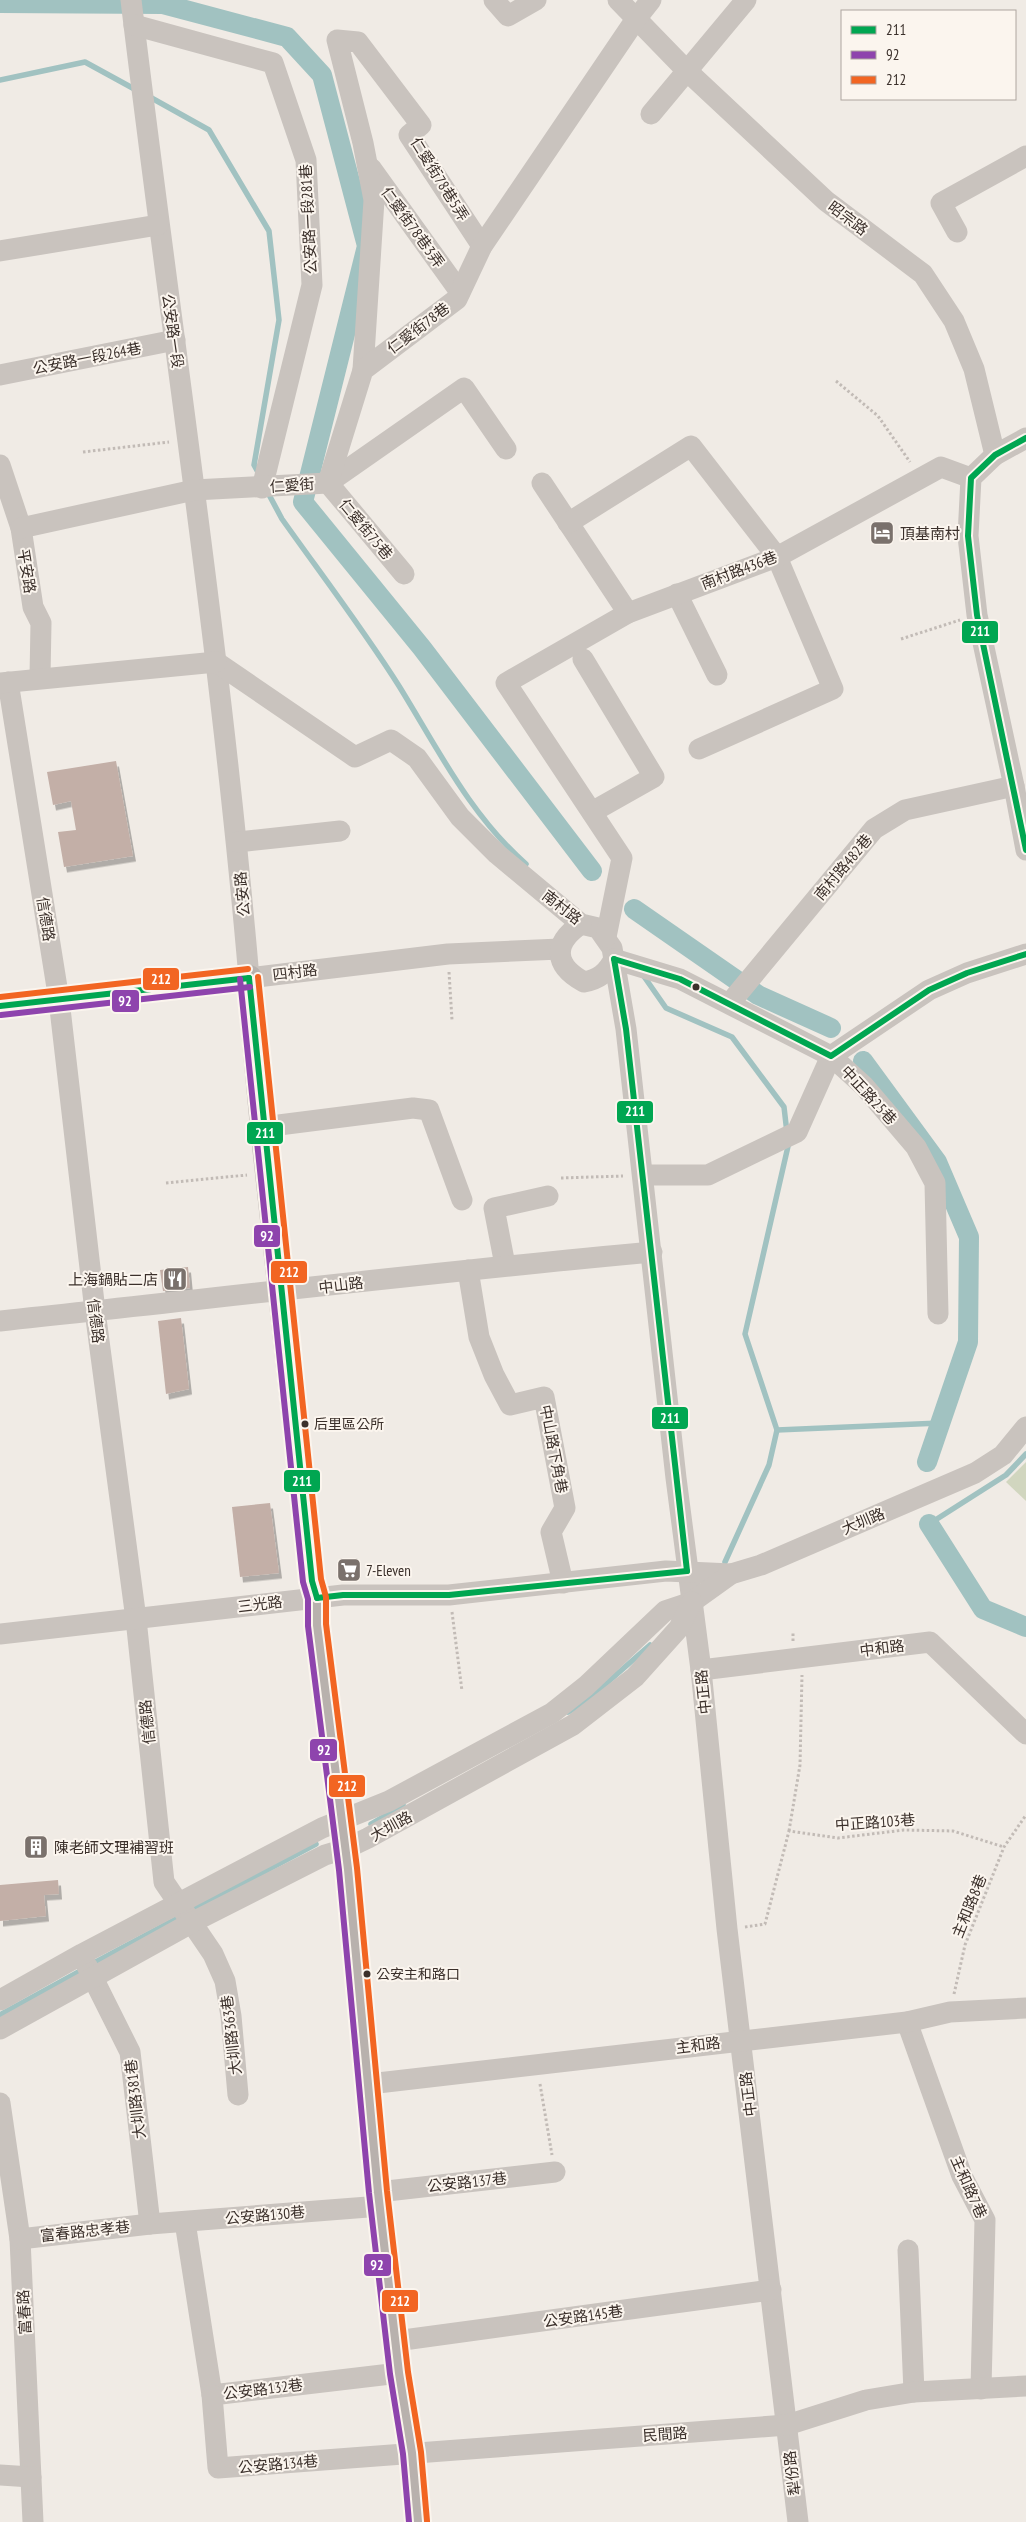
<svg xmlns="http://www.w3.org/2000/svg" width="1026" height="2522" font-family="'PT Sans Narrow','Noto Sans TC',sans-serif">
	<defs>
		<filter id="shadow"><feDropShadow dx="3" dy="5.5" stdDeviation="0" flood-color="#0004"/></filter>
	</defs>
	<rect width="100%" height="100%" fill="#f0ebe5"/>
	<path fill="#d1d6bf" d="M1026,1462v39l-20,-19z"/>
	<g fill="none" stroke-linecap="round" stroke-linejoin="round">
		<g stroke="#a1c2c1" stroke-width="5.5">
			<path d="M0,80l85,-18 53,29"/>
			<path d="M148,96l61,34 60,101 10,89 -25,145 5,9"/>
			<path d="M267,491l15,28c39,55 81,110 117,167 39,63 71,129 127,178"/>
			<path d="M643,975l23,33 66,29 52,70 3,26"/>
			<path d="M777,1430l163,-7"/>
			<path d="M929,1524l77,-49 20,-21"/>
			<path d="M725,1562l44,-97 8,-35 -32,-96 44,-192"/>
			<path d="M568,1712l16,-9 66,-58"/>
			<path d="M371,1824l32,-19"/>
			<path d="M92,1964l224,-120"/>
			<path d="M0,2015l84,-46"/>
		</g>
		<g stroke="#a1c2c1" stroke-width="20">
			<path d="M0,3l163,1 124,33 35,38 45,171 -64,256 119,146 170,223"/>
			<path d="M634,909l124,86 73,33"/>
			<path d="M863,1061l74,101 32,75 -1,105 -41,120"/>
			<path d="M929,1524l54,85 43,18"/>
		</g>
	</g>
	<g fill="#c3afa7" filter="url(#shadow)">
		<path d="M116,761l17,95 -69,11 -6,-35 18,-2 -5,-29 -18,4 -6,-33z"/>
		<path d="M188,1267l2,21 -27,3 -3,-21z"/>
		<path d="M181,1318l8,71 -23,5 -8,-73z"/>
		<path d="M270,1503l9,70 -39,4 -8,-70z"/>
		<path d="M58,1880l1,14 -15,1 2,21 -46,5v-36z"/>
	</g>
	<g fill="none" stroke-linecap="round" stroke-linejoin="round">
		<g stroke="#c2bbb6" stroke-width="3" stroke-dasharray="2.5 2.5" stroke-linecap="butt">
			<path d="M836,381l42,35 32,46"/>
			<path d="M83,452l86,-10"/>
			<path d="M901,639l59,-19"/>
			<path d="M449,972l3,48"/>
			<path d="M561,1178l62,-2"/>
			<path d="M166,1183l81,-8"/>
			<path d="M452,1612l10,79"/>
			<path d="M793,1641v-8"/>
			<path d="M789,1831l11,-66 2,-90"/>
			<path d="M745,1927l20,-3 24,-93 49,7 66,-8 49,1 51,16"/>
			<path d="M954,1994l11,-49 39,-98 22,-32"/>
			<path d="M540,2084l12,71"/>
		</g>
		<g stroke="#c9c3be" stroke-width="21">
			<path d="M131,0c39,326 90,650 118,978l199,-24 112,-5"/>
			<path d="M494,0l14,16 28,-16"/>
			<path d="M618,0l68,70 140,131 97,73 31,47 20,48 21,86"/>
			<path d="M134,25l139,38 33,97 6,125 -50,203"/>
			<path d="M651,114l95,-114"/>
			<path d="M371,168l89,124"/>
			<path d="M957,232l-16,-29 85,-47"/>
			<path d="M0,251l158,-26"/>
			<path d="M363,370l11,-170 -11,-57 -26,-103 21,2 63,83 -12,10 73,111"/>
			<path d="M0,375l175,-35"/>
			<path d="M1026,438l-31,17 -24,23 -3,58 9,79 37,171 12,64"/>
			<path d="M0,465l21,63 12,79 8,16 -1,54"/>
			<path d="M542,483l86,130"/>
			<path d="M568,523l123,-77 86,111 56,132 -134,60"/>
			<path d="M21,528l173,-38 134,-7 136,-95 42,61"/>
			<path d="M404,574l-76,-91 35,-113 94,-71 25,-53 154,-227 15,-19"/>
			<path d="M677,594l40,81"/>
			<path d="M583,659l71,118 -62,35"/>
			<path d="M216,662l139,95 36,-17 26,18 43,59 37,37 84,70 17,4 14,20 14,81 50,449 25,192 26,259 71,593"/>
			<path d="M8,682l51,318 36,311 41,308 28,263 49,72 12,27 6,35 7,79"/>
			<path d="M0,683l216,-21"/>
			<path d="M238,842l102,-11"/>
			<path d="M581,924c-28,19 -28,41 3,58 15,-3 23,-9 30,-23"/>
			<path d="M606,937l16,-79 -116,-175 122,-70 149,-56 164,-90 30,11"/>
			<path d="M614,959l66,20 151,77 98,-66 38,-17 59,-19"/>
			<path d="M730,1003l144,-174 31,-19 109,-24"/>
			<path d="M263,1127l150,-19 16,2 33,90"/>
			<path d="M643,1175h65l89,-43 34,-76 33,30 52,61 19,36 3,131"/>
			<path d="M505,1265l-11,-57 54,-12"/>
			<path d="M468,1270l11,67 15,38 16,30 34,-8 21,111 -14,24 12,51"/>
			<path d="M0,1321c217,-23 434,-49 652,-69"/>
			<path d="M0,1634l343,-39h106l217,-24 65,3"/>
			<path d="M701,1670l229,-28 96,92"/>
			<path d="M87,1966l43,86 20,172"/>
			<path d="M0,2000l82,-46 240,-126 67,-27 163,-88 34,-27 79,-75 27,-9 39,-28 30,-9 214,-92 28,-18 23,-28"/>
			<path d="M907,2022l55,154 23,44 -4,169"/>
			<path d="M0,2029l193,-107 132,-67 20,-6 23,-11 205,-113 62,-48 44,-49 13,-26"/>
			<path d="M369,2084l538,-62 43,-10 76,-4"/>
			<path d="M0,2103l20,136 13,283"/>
			<path d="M378,2192l177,-20"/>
			<path d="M185,2222l27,173 187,-22"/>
			<path d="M20,2239l130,-15 231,-18"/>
			<path d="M908,2250l6,142"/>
			<path d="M396,2341l375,-51"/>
			<path d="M212,2395l6,73 569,-43 79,-25 48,-8 112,-6"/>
			<path d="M0,2475l31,2"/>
		</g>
		<path stroke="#b8b1ad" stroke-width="26" d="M0,1006l249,-28 14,149 49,454 5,17v27l31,244 30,323 21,181 13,80 6,69"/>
		<defs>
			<g id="bus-1">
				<path d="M1026,438l-31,17 -24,23 -3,58 9,79 49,235"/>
				<path d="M614,959l12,70 61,542"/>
				<path d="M614,959l66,20 151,77 98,-66 38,-17 59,-19"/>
				<path d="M249,978l63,603 5,17"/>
				<path d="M0,1006l249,-28"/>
				<path d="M317,1598l26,-3h106l238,-24"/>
			</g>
			<g id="bus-2">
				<path d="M240,979l63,603 5,17v27l31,244 30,323 21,181 13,80 6,68"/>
				<path d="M1,1015l249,-28"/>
			</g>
			<g id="bus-3">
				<path d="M258,977l63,602 5,18v27l31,244 30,323 21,181 13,80 6,69"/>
				<path d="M0,997l248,-28"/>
			</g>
		</defs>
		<use href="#bus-1" stroke="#fbf5ee" stroke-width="10"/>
		<use href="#bus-2" stroke="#fbf5ee" stroke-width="10"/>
		<use href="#bus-3" stroke="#fbf5ee" stroke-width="10"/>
		<use href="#bus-1" stroke="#00a651" stroke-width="6"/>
		<use href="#bus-2" stroke="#8e44ad" stroke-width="6"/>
		<use href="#bus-3" stroke="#f26522" stroke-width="6"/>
	</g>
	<defs>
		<symbol id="hotel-square" viewBox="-11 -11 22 22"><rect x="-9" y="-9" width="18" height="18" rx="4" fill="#7a716c" stroke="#fbf5ee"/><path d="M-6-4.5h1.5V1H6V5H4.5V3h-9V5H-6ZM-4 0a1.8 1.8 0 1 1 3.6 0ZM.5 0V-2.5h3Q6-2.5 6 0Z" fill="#fff"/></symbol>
		<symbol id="restaurant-square" viewBox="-11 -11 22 22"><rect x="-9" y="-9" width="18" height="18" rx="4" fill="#7a716c" stroke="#fbf5ee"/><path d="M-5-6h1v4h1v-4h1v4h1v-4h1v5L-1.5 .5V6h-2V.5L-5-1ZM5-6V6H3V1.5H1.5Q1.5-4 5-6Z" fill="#fff"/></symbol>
		<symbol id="supermarket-square" viewBox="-11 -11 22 22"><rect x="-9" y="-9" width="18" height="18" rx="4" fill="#7a716c" stroke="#fbf5ee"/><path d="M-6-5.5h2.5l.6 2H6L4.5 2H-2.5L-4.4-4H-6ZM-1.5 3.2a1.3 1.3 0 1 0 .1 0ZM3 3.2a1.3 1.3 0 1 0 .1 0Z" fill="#fff"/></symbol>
		<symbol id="building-square" viewBox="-11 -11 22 22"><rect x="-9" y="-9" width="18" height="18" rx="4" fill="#7a716c" stroke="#fbf5ee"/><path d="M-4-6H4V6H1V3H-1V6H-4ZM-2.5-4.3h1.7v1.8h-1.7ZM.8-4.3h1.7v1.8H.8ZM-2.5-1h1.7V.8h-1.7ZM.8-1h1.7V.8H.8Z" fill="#fff"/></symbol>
	</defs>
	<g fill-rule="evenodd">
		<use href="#hotel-square" x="868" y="519" width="28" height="28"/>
		<use href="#restaurant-square" x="161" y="1265" width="28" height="28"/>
		<use href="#supermarket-square" x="335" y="1556" width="28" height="28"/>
		<use href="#building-square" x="22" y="1833" width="28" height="28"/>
	</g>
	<g fill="#3b302b" stroke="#fbf5ee" stroke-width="2">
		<circle cx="696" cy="987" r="4.5"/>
		<circle cx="305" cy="1424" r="4.5"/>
		<circle cx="367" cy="1974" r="4.5"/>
	</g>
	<g text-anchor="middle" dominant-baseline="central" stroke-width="4" stroke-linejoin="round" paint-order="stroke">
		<g font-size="14" fill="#3b302b" stroke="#fbf5ee" text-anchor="start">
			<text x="314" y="1424">后里區公所</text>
			<text x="376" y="1974">公安主和路口</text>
		</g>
		<g font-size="15" fill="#3b302b" stroke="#fbf5ee">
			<text transform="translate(440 179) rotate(58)">仁愛街78巷5弄</text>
			<text transform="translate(848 218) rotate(37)">昭宗路</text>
			<text transform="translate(308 219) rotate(-93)">公安路一段281巷</text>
			<text transform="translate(413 227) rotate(54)">仁愛街78巷3弄</text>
			<text transform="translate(418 328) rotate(-37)">仁愛街78巷</text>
			<text transform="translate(173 331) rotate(82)">公安路一段</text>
			<text transform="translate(87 358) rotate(-11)">公安路一段264巷</text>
			<text transform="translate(292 485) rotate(-4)">仁愛街</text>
			<text transform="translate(366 529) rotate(50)">仁愛街75巷</text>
			<text transform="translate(739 570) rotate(-21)">南村路436巷</text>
			<text transform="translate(27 571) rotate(81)">平安路</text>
			<text transform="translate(843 867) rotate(-50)">南村路482巷</text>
			<text transform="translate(242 894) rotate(-95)">公安路</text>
			<text transform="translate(562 907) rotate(38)">南村路</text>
			<text transform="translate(46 919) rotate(81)">信德路</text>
			<text transform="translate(295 972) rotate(-7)">四村路</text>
			<text transform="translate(869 1095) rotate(47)">中正路25巷</text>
			<text transform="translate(341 1285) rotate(-7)">中山路</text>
			<text transform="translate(96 1321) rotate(83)">信德路</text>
			<text transform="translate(554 1449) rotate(79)">中山路下角巷</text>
			<text transform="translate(863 1521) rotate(-23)">大圳路</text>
			<text transform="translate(260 1604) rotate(-7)">三光路</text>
			<text transform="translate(882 1648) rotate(-7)">中和路</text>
			<text transform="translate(703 1692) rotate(-96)">中正路</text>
			<text transform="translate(147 1722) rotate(-96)">信德路</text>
			<text transform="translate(875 1822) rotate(-4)">中正路103巷</text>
			<text transform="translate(391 1826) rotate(-29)">大圳路</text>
			<text transform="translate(969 1906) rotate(-68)">主和路8巷</text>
			<text transform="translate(231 2035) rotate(-97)">大圳路363巷</text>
			<text transform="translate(698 2045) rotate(-7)">主和路</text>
			<text transform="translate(748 2094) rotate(-97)">中正路</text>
			<text transform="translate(135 2099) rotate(-97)">大圳路381巷</text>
			<text transform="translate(467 2182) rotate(-6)">公安路137巷</text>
			<text transform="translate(969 2187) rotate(66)">主和路7巷</text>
			<text transform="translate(265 2215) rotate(-5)">公安路130巷</text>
			<text transform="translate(85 2231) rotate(-6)">富春路忠孝巷</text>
			<text transform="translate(24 2312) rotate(-93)">富春路</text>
			<text transform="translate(583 2316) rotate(-8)">公安路145巷</text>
			<text transform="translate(263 2389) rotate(-7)">公安路132巷</text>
			<text transform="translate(665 2434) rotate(-4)">民間路</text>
			<text transform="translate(278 2464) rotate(-5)">公安路134巷</text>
			<text transform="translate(792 2473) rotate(-97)">犁份路</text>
		</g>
		<g font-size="15" fill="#3b302b" stroke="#fbf5ee" text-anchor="start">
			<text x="900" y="533">頂基南村</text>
			<text x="158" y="1279" text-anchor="end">上海鍋貼二店</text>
			<text x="366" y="1570">7-Eleven</text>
			<text x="54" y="1847">陳老師文理補習班</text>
		</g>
	</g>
	<g stroke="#fbf5ee" stroke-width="2">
		<rect x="961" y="620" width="38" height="24" rx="5" fill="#00a651"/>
		<rect x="142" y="967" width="38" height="24" rx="5" fill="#f26522"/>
		<rect x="111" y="989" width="29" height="24" rx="5" fill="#8e44ad"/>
		<rect x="616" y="1100" width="38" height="24" rx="5" fill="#00a651"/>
		<rect x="246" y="1121" width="38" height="24" rx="5" fill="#00a651"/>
		<rect x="253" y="1224" width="28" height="24" rx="5" fill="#8e44ad"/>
		<rect x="270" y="1260" width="38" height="24" rx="5" fill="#f26522"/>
		<rect x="651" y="1406" width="38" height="24" rx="5" fill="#00a651"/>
		<rect x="283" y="1469" width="38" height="24" rx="5" fill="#00a651"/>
		<rect x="309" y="1738" width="29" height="24" rx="5" fill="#8e44ad"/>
		<rect x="328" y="1774" width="38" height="24" rx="5" fill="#f26522"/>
		<rect x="363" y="2253" width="29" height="24" rx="5" fill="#8e44ad"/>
		<rect x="381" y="2289" width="38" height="24" rx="5" fill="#f26522"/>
	</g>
	<g font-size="14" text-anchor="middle" font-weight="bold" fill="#fff">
		<text x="980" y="636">211</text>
		<text x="161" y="984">212</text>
		<text x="125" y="1006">92</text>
		<text x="635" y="1116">211</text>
		<text x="265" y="1138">211</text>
		<text x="267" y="1241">92</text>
		<text x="289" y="1277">212</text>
		<text x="670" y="1423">211</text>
		<text x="302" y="1486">211</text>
		<text x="324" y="1755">92</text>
		<text x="347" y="1791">212</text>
		<text x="377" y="2270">92</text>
		<text x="400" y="2306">212</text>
	</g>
	<rect x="841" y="10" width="175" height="90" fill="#fbf5ee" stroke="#aea6a0"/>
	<rect x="851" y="26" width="25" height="8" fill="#00a651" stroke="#aea6a0"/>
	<text x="886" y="35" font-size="15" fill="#3b302b">211</text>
	<rect x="851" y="51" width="25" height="8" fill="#8e44ad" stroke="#aea6a0"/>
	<text x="886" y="60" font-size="15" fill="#3b302b">92</text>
	<rect x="851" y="76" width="25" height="8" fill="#f26522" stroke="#aea6a0"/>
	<text x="886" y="85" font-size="15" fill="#3b302b">212</text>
</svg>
